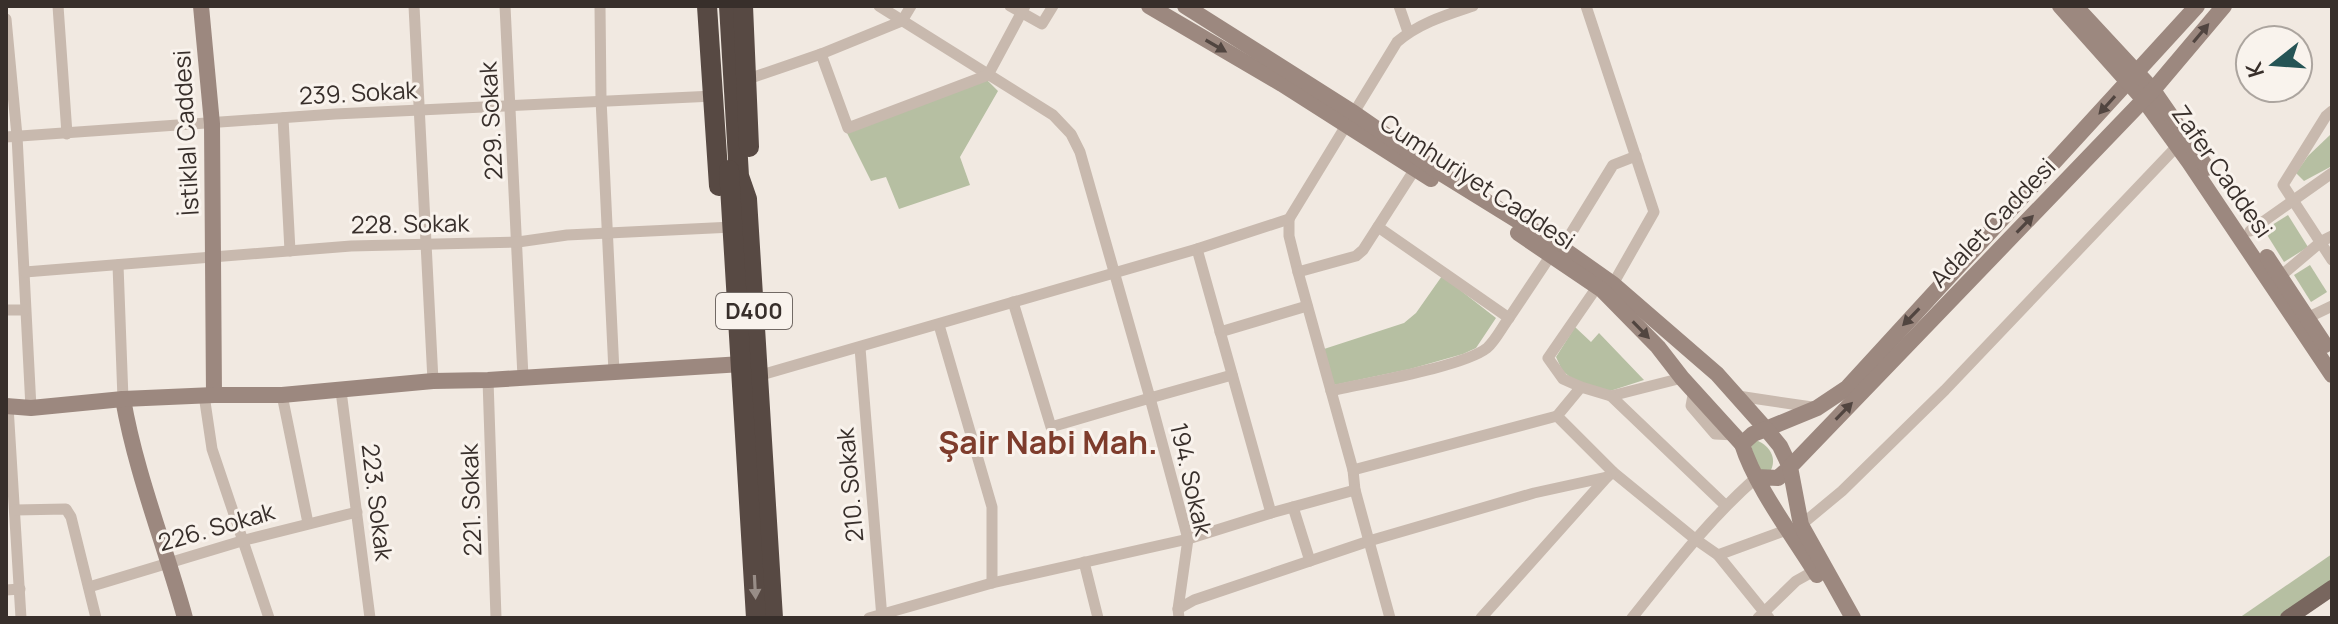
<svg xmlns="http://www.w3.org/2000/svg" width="2338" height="624" font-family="Manrope,sans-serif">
	<rect width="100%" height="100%" fill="#f1e9e1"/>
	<g fill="#b6bfa2">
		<path d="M985,78l13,13 -38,66 10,28 -71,24 -13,-32 -15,4 -25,-50z"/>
		<path d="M2330,135l2,5v26l-28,15 -8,-8 12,-17z"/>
		<path d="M2288,215l20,32 -24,15 -20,-32z"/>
		<path d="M2310,265l17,27 -16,10 -17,-27z"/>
		<path d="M1442,276l54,42 -20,30 -13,6 -53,15 -76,16 -10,-36 80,-26 12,-10z"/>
		<path d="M1575,327l16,15 8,-9 45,47 -37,12 -34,-12 -11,-10 -6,-13z"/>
		<path d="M1752,439c14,3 26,16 19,31l-9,1 -5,-3 -7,-26z"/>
		<path d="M2332,554v28l-52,36h-41z"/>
	</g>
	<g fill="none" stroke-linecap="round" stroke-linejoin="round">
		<g stroke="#c8b9ae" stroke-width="11">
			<path d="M58,6l9,128"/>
			<path d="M414,6l19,375"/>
			<path d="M505,6l18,371"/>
			<path d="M600,6l1,93 13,273"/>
			<path d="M879,6l174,109 18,19 9,18 70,246 82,-23"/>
			<path d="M1010,6l32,18 11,-18"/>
			<path d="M1399,6l9,26"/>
			<path d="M1586,6l68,206 -41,72v6"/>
			<path d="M6,19l11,117 14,272"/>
			<path d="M821,54l27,74 140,-53 37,-69"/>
			<path d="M748,79l73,-25 81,-33 9,-15"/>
			<path d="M2332,111l-6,5 -43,69 49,75"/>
			<path d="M283,118l7,133"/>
			<path d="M6,137l329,-23 379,-18"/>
			<path d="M1289,219v17l9,36 55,198 2,20 35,128"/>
			<path d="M2250,231l82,-58"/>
			<path d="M1562,248l51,-83 23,-9"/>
			<path d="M1197,249l74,264 84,-23"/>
			<path d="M118,265l5,134"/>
			<path d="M25,272l326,-26 167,-4 49,-7 166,-8"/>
			<path d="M1298,272l58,-16 7,-6 52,-81"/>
			<path d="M2276,280l46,-39 10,-5"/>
			<path d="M1013,302l38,125 99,-29 38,141 -10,70 1,9"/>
			<path d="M6,310h19"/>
			<path d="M1509,318l42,-63"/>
			<path d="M2307,318l25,-12"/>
			<path d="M939,325l53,182v76"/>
			<path d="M1220,332l87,-26"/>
			<path d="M860,348l22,270"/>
			<path d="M758,376l439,-127 92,-30 108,-177c22,-19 49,-27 76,-36"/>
			<path d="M1682,378l-71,18 -30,-9 -24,29 56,56 82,67 23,16 51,63"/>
			<path d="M488,380l8,238"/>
			<path d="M1581,387l-18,-8 -15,-21 49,-71"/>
			<path d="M1694,390l-3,16 24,28 20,1"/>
			<path d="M341,391l29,227"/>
			<path d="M1331,391c34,-8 132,-24 156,-43 9,-8 15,-21 22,-30l-131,-91"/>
			<path d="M204,395l8,54 57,169"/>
			<path d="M282,395l26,128"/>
			<path d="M1611,396l114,109"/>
			<path d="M1738,396l74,11"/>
			<path d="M8,406l13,212"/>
			<path d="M1353,470l204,-54"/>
			<path d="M1293,507l17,54"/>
			<path d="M15,510l51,-1 5,8 25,101"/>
			<path d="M1801,525l41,-34 103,-101 236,-248"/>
			<path d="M1718,555l71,-26"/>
			<path d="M1084,562l14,56"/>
			<path d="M89,587l156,-47 112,-28"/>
			<path d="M6,590l14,-1"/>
			<path d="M1178,609l16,-9 175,-59 165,-48 73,-16 6,-5"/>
			<path d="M869,618l123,-35 196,-44 83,-26"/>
			<path d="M1481,618l126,-141"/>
			<path d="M1632,618c40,-50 77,-99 125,-141"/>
			<path d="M1758,618l38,-37 18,-10"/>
		</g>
		<g stroke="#9c887f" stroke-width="16">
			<path d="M201,6l11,118 2,271"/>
			<path d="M1149,6l133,78 149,95"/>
			<path d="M1185,6l169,107 88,61 120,74 51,36 104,90 49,55 51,-21 30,-20 350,-382"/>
			<path d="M2060,6l84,94 45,62 143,213"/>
			<path d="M2075,6l78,84 54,78"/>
			<path d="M1518,233l84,57 56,57 24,31 60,66"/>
			<path d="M2267,257l58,88"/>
			<path d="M123,399c13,75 42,146 62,219"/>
			<path d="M6,406l25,2 92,-9 91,-4h68l151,-14 55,-1 254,-16"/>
			<path d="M1757,477l21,1 12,-11 -10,-21 -14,-17 -13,5 -11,10c13,42 51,92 75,131"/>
			<path d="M1853,618l-52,-93 -11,-58 363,-377 71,-84"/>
		</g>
		<path stroke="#78665e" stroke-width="16" d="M2288,618l44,-30"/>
		<g stroke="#574943" stroke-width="20">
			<path d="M707,6l12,180"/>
			<path d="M729,6l10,170 8,23 26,419"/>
			<path d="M743,6l6,141"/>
			<path d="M729,170l27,448"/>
		</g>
	</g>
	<defs><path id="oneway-solid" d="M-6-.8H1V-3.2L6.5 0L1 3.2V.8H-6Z" transform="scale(2)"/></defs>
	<g fill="#514540">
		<use href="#oneway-solid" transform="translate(2201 33) rotate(-50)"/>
		<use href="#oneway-solid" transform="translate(1216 46) rotate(30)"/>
		<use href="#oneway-solid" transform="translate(2107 105) rotate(132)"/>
		<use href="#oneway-solid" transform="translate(2025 224) rotate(-46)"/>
		<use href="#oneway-solid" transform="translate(1911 317) rotate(134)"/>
		<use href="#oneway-solid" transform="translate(1641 330) rotate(46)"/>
		<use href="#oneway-solid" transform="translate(1844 411) rotate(-46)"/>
	</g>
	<use fill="#988d87" href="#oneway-solid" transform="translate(755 587) rotate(87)"/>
	<g text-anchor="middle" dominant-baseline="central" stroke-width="6" stroke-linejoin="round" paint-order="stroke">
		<rect fill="#f9f3ed" stroke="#726a65" stroke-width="2" x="716" y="293" width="76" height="36" rx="6"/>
		<g font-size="22" font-weight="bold" fill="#382f2b">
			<text x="754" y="311">D400</text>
		</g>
		<g font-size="24" fill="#382f2b" stroke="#f9f3ed">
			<text transform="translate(358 92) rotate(-3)">239. Sokak</text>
			<text transform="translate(490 121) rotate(-93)">229. Sokak</text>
			<text transform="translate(185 133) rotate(-93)">İstiklal Caddesi</text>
			<text transform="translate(2223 171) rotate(55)">Zafer Caddesi</text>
			<text transform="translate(1478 181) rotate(33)">Cumhuriyet Caddesi</text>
			<text transform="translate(1992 222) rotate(-46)">Adalet Caddesi</text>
			<text transform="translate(410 223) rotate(-1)">228. Sokak</text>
			<text transform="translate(1192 479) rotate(77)">194. Sokak</text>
			<text transform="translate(849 485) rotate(-95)">210. Sokak</text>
			<text transform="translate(470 500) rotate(-92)">221. Sokak</text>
			<text transform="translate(378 502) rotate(83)">223. Sokak</text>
			<text transform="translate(216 526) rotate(-16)">226. Sokak</text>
		</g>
		<g font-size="32" font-weight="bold" fill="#7e3c2c" stroke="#f9f3ed">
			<text x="1048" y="442">Şair Nabi Mah.</text>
		</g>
	</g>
	<rect width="2338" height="624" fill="none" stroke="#382f2b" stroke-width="16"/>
	<g transform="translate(2274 64) rotate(253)"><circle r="38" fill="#f9f3ed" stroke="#aca59f" stroke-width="2"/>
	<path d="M0-6L14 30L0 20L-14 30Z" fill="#255455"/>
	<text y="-12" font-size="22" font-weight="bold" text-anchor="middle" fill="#382f2b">K</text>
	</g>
</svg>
